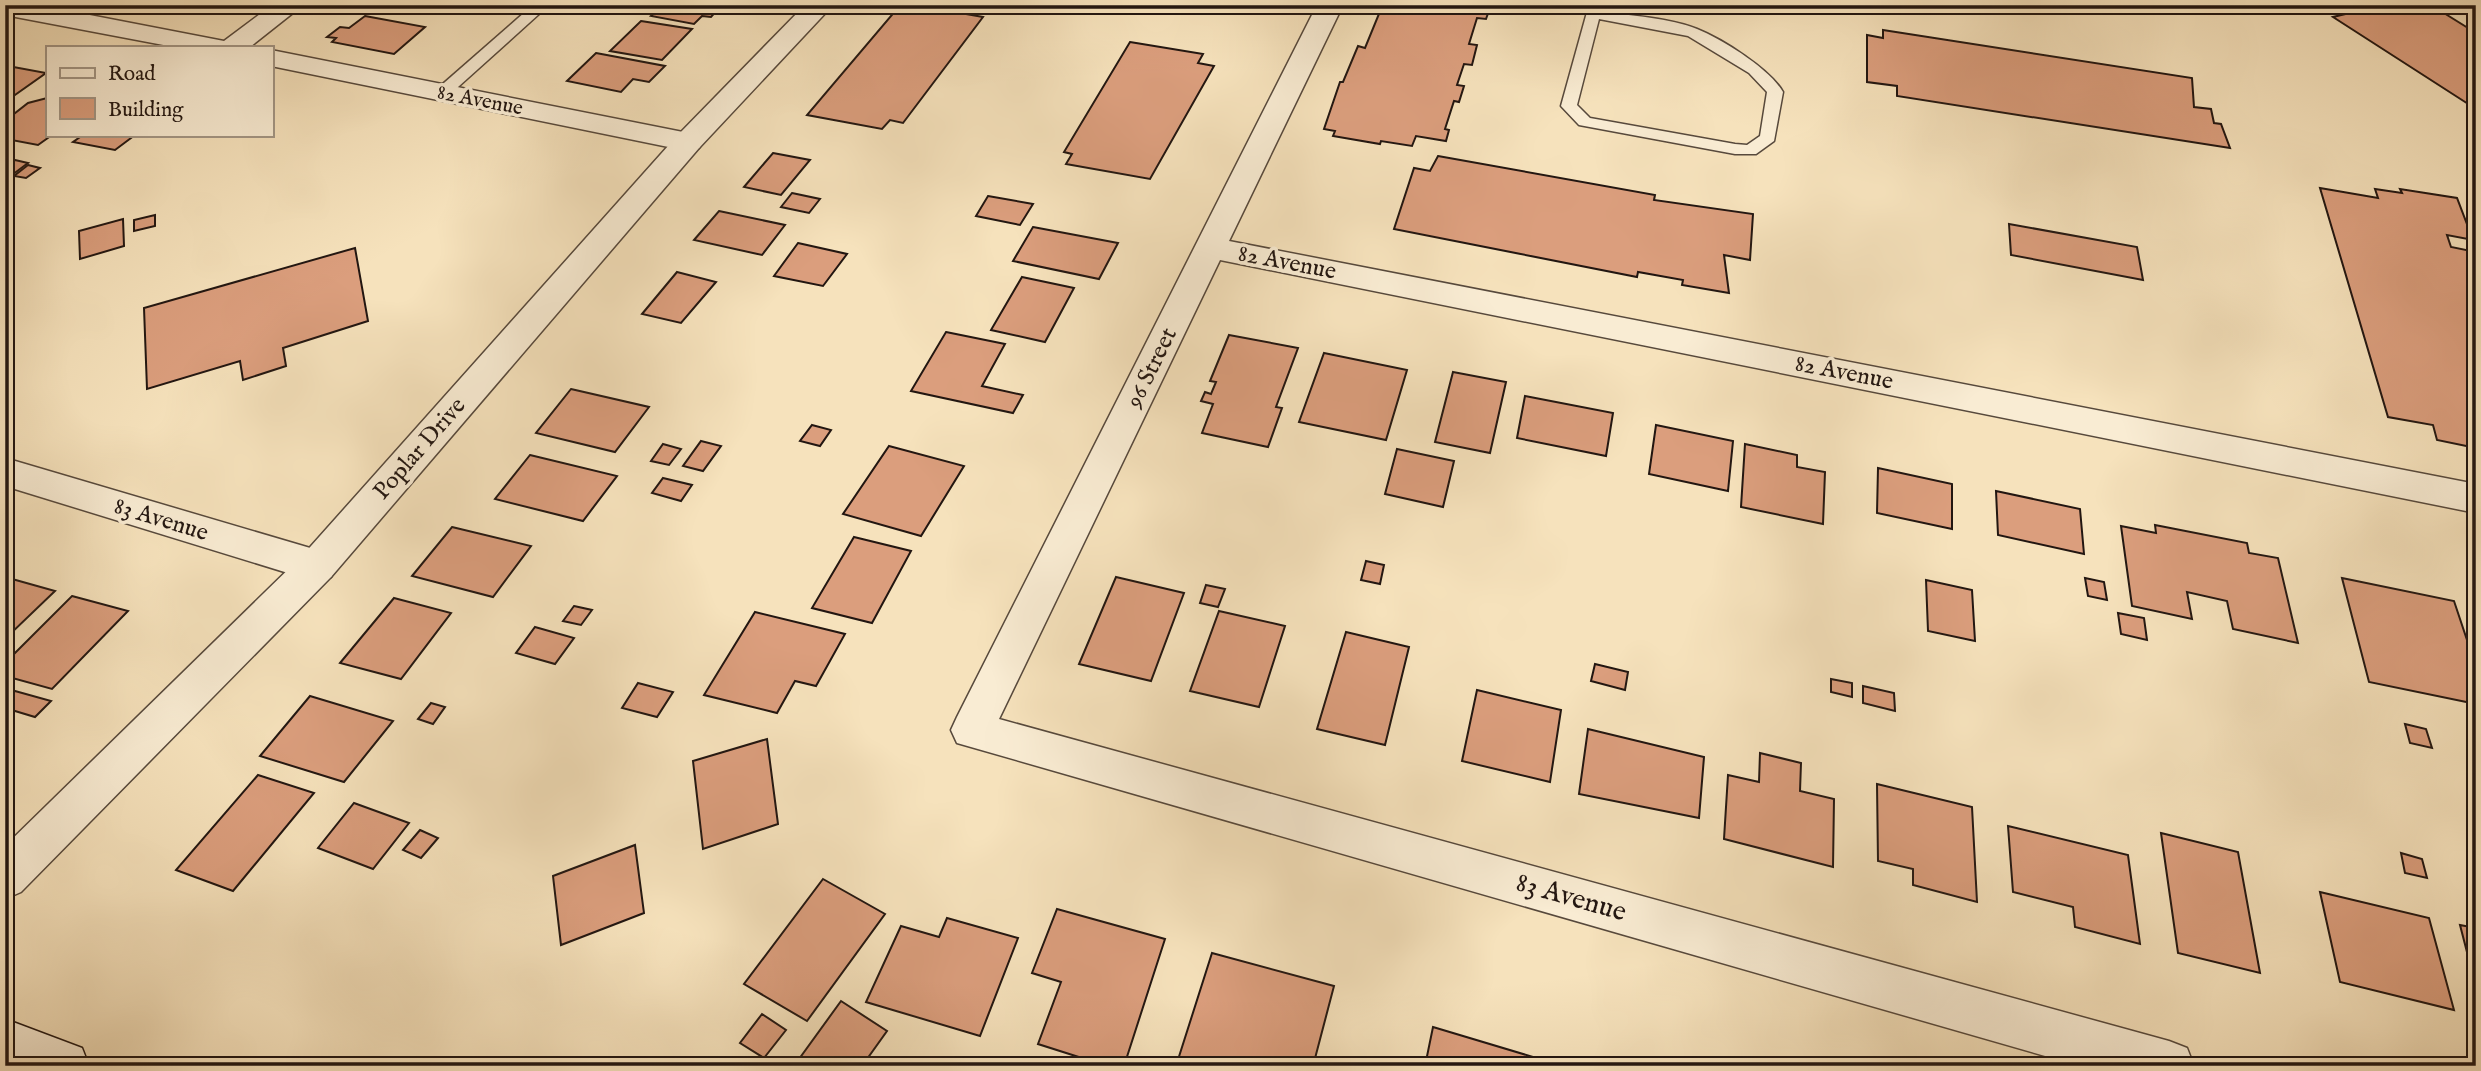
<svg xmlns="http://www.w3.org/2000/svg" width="2481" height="1071" font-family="'IM FELL English',serif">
	<rect width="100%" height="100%" fill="#f6e2bc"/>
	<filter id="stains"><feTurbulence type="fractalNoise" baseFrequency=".00286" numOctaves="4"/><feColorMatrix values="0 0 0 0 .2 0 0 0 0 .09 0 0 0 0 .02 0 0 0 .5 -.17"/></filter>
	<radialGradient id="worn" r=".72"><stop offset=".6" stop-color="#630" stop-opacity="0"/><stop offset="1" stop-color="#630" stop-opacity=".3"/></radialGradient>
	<g fill="#db9e7d" stroke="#221611" stroke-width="2">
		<path d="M378,5h55l-11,9z"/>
		<path d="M663,5h54l3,2 -9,10 -9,-1 -8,8 -43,-8z"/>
		<path d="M915,5l68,12 -80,106 -13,-3 -8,9 -75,-14 89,-105 12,2z"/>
		<path d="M1378,5h113l-5,14 -9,-1 -8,26 8,1 -5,20 -8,-1 -7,21 7,1 -5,16 -5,-1 -9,28 4,1 -3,11 -30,-5 -4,10 -31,-5 -1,3 -47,-8 2,-5 -11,-2 16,-47h3l15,-36 7,2 16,-39 -5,-1z"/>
		<path d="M2349,5h54l4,3 24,-3 45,28v76l-143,-92 25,-6z"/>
		<path d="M365,16l60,11 -31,27 -62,-12 4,-4 -9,-1 13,-10 9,1z"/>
		<path d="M641,21l51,8 -30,31 -52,-9z"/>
		<path d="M1883,30l309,48 2,29 17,2 3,14 7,1 9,24 -333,-52v-10l-30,-4v-47l16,3z"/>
		<path d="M1130,42l73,12 -5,9 16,3 -64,113 -84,-15 6,-10 -8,-2z"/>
		<path d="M596,53l69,13 -16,16 -16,-3 -12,13 -54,-11z"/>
		<path d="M8,66l38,7 -41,29z"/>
		<path d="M47,98v37h5l-14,10 -32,-6 6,-5 -7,-2v-11l23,-18z"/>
		<path d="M83,135h52l-20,15 -42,-8z"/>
		<path d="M773,153l37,7 -29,35 -37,-8z"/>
		<path d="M1438,156l217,39 -1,5 99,14 -3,46 -26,-5 5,38 -47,-8 1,-5 -45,-8 -1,5 -243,-48 20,-61 16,3z"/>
		<path d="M15,160l13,3 -16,12 -7,-2v-5z"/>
		<path d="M28,165l12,3 -14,10 -12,-2z"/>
		<path d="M2320,188l58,10 -3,-9 27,4 -2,-4 57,9 16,42 -26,-5 4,12 25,5v196l-39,-8 -4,-15 -45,-8z"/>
		<path d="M792,193l28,6 -11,14 -28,-6z"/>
		<path d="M988,196l45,8 -13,21 -44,-9z"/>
		<path d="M719,211l66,14 -23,30 -68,-15z"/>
		<path d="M155,215v11l-21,5v-11z"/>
		<path d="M123,219l1,27 -44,13 -1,-28z"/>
		<path d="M2009,224l128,23 6,33 -132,-25z"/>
		<path d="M1033,227l85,16 -19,36 -86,-18z"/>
		<path d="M798,243l49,11 -24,32 -49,-10z"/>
		<path d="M355,248l13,73 -85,27 3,18 -43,14 -3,-19 -93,28 -3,-81z"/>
		<path d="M677,272l39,10 -35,41 -39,-9z"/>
		<path d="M1022,277l52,11 -29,54 -54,-12z"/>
		<path d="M946,332l59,12 -23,42 41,9 -10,18 -102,-22z"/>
		<path d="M1229,335l69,13 -22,59 6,1 -14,39 -66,-14 11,-29 -12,-3 4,-9 6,2 5,-12 -6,-1z"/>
		<path d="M1324,353l83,17 -21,70 -87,-18z"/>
		<path d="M1453,372l53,10 -16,71 -55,-11z"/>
		<path d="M571,389l78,18 -34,45 -79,-19z"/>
		<path d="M1525,396l88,17 -7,43 -89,-18z"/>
		<path d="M812,425l19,5 -11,16 -20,-5z"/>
		<path d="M1656,425l77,16 -5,50 -79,-17z"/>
		<path d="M701,441l20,5 -18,25 -20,-5z"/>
		<path d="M663,444l18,5 -12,16 -18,-4z"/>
		<path d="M1745,444l52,11v12l28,5 -2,52 -82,-17z"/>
		<path d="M889,446l75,20 -43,70 -78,-22z"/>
		<path d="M1397,449l57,12 -11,46 -58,-13z"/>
		<path d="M530,455l87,21 -34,45 -88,-22z"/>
		<path d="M1878,468l74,16v45l-75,-16z"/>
		<path d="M663,478l29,7 -11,16 -29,-8z"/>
		<path d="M1996,491l84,18 4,45 -86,-19z"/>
		<path d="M2155,525l92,18 2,10 29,5 20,85 -65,-14 -6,-28 -40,-9 5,27 -60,-13 -11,-80 35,7z"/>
		<path d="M452,527l79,19 -38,51 -81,-21z"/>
		<path d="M854,537l57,14 -39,72 -60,-15z"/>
		<path d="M1366,561l18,4 -4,19 -19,-4z"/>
		<path d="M5,577l50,14 -50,48z"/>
		<path d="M1116,577l68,16 -33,88 -72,-17z"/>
		<path d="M2085,578l19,4 3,18 -19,-4z"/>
		<path d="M2342,578l112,23 22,66v37l-107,-22z"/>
		<path d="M1926,580l46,10 3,51 -47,-10z"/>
		<path d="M1206,585l19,4 -7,18 -18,-4z"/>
		<path d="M72,596l56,15 -76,78 -47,-13v-13z"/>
		<path d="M394,598l57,15 -50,66 -61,-16z"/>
		<path d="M574,606l18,4 -11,15 -18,-4z"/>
		<path d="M1219,611l66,15 -26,81 -69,-16z"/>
		<path d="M755,612l90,22 -29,52 -21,-5 -18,32 -73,-18z"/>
		<path d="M2118,613l26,5 3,22 -26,-6z"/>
		<path d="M535,627l39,11 -19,26 -39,-11z"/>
		<path d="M1346,632l63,15 -24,98 -68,-16z"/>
		<path d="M1595,664l33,8 -3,18 -34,-9z"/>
		<path d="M1831,679l21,4v14l-21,-5z"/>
		<path d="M638,683l35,9 -16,25 -35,-9z"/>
		<path d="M1863,686l31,7 1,18 -32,-8z"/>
		<path d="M1477,690l84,20 -11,72 -88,-21z"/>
		<path d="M15,691l36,10 -16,16 -30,-9v-7z"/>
		<path d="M310,696l83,25 -49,61 -84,-26z"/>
		<path d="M431,703l14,4 -12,17 -15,-5z"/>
		<path d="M2405,724l21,5 6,19 -22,-5z"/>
		<path d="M1588,729l116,28 -5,61 -120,-24z"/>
		<path d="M767,739l11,85 -75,25 -10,-88z"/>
		<path d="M1760,753l41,10 -1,28 34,8 -1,68 -109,-28 4,-64 31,7z"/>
		<path d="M258,775l56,18 -81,98 -57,-21z"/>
		<path d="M1877,784l95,23 5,95 -64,-17v-16l-35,-8z"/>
		<path d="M354,803l55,20 -36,46 -55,-21z"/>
		<path d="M2008,826l120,29 12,89 -65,-17 -2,-20 -60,-15z"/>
		<path d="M420,830l18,8 -17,20 -18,-8z"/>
		<path d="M2161,833l77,19 22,121 -82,-20z"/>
		<path d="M635,845l9,68 -83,32 -8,-69z"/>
		<path d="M2401,853l21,6 5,19 -22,-5z"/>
		<path d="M823,879l62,35 -78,107 -63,-37z"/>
		<path d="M2320,892l109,26 25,92 -114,-28z"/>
		<path d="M1057,909l108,30 -41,127h-17l-69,-22 23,-62 -29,-9z"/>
		<path d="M947,918l71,20 -38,98 -114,-34 35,-76 38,11z"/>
		<path d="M2460,925l16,3v59z"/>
		<path d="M1212,953l122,33 -21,80h-137z"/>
		<path d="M841,1001l46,30 -25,35h-68z"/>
		<path d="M762,1014l24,16 -22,28 -24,-15z"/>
		<path d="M1433,1027l130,39h-138z"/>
	</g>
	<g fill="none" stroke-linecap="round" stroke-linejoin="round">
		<defs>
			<g id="service">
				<path d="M533,5h16l-101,91h-12v-6z"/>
				<path d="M1589,5h14l-2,6c29,5 70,7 96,18 25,10 73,40 86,63l-9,49 -18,13h-21l-156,-29 -18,-19zM1599,19l89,17 61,37 18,19 -7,44 -13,9 -12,-1 -145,-26 -13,-13z"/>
			</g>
			<g id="minor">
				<path d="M5,5h33l186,36 48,-36h31l-53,42h-76l-169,-32z"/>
				<path d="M1317,5h26l-114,236 1247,243v29l-1256,-253 -221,459 1170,322 18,7 7,18h-114l-1123,-323 -6,-13 6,-13z"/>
				<path d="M271,50l417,83 11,3 4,6 -4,6 -11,3 -417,-85z"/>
				<path d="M5,458l312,92 14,5 6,11 -6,11 -14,5 -312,-96z"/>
			</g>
			<path id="tertiary" d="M805,5h28l-134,143 -368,429 -310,315 -16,7v-53l298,-291 374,-419z"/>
			<path id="secondary" d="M5,1019l77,29 7,18h-84z"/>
		</defs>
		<use href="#service" stroke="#57493c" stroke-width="3"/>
		<use href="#minor" stroke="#57493c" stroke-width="3"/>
		<use href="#tertiary" stroke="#57493c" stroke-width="3"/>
		<use href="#secondary" stroke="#221611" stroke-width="3"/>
		<use href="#service" fill="#f9ecd3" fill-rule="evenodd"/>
		<use href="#minor" fill="#f9ecd3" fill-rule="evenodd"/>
		<use href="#tertiary" fill="#f9ecd3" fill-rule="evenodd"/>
		<use href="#secondary" fill="#f9ecd3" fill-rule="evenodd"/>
	</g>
	<g text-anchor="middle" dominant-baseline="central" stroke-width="7" stroke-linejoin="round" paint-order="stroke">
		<g font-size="21" fill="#221611" stroke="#f9ecd3">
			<text transform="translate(480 101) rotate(11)">82 Avenue</text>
		</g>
		<g font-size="24" fill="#221611" stroke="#f9ecd3">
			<text transform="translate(1287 263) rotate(11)">82 Avenue</text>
			<text transform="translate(1152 368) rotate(-64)">96 Street</text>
			<text transform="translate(1844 373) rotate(11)">82 Avenue</text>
			<text transform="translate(420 449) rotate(-49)">Poplar Drive</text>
			<text transform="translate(161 520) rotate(17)">83 Avenue</text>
		</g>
		<g font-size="28" fill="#221611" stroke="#f9ecd3">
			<text transform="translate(1571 898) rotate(16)">83 Avenue</text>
		</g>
	</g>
	<rect width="2481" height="1071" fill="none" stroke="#f6e2bc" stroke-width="28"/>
	<rect x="7" y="7" width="2467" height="1057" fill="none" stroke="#221611" stroke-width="3.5"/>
	<rect x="14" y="14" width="2453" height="1043" fill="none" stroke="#221611" stroke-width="2"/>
	<rect x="46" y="46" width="228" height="91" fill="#f9ecd3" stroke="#a39685" stroke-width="2"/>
	<rect x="60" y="68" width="35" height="10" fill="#f9ecd3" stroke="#a39685" stroke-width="2"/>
	<text x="108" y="80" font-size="21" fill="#221611">Road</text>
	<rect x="60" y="98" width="35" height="21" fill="#db9e7d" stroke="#a39685" stroke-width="2"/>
	<text x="108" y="116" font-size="21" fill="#221611">Building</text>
	<rect width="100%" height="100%" filter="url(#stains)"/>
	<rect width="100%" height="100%" fill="url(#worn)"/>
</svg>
